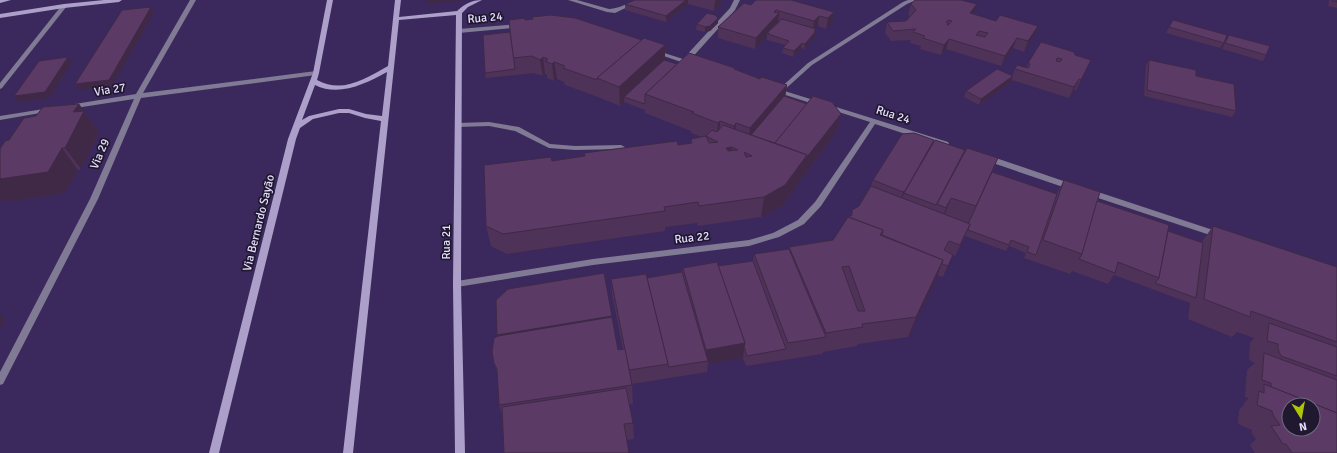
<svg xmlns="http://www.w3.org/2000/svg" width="1337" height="453" font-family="Signika,sans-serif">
	<rect width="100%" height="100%" fill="#3b295d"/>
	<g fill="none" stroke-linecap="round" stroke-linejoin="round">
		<g fill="#817a94" fill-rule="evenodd">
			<path d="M908,0h8l-9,4 -95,61 -30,27h-4v-2l30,-27 95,-61z"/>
			<path d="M489,122l30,5 31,17 25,2 46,-1 4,2 -4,2 -46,1 -26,-2 -34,-17 -26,-5 -31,1 -3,-2 3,-2z"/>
		</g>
		<g fill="#817a94" fill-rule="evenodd">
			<path d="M190,0h6l-53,93 173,-22 3,2 -3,2 -175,23 -43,101 -95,185 -3,1v-13l90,-173 44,-100 -65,10 -3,-2 3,-2 67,-11z"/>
			<path d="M568,0h9l32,9c12,0 21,-9 33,-9l-27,13 -8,-1z"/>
			<path d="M734,0h6l-5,10 -46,51 5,2v2h-4l-38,-13 3,-2 28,9 47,-51z"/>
			<path d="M62,5l5,1 -65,82 -2,1v-6z"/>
			<path d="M520,24l3,2 -1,1 -63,6 -3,-2 3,-2z"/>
			<path d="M775,88l173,54 1,2 -1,2h-6l-67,-22 -54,82 -17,18 -25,13 -30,9 -156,19 -136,22 -3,-1 -1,-2 1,-2 3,-1 136,-22 156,-19 24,-7 25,-13 17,-18 55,-80 -97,-31 -1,-1z"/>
			<path d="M50,108l2,1v2l-52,9v-4z"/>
			<path d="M984,156h6l85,29 1,2 -4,3 -3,-1 -85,-29 -1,-2z"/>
			<path d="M1089,189l133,44 1,2 -1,2h-6l-130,-43 -1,-2 1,-2z"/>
		</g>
		<g fill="#aca0ca" fill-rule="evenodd">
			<path d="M0,0h11l-11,3z"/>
			<path d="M104,0h18l-3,2 -55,6 -64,10v-4l64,-10z"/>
			<path d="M327,0h6l-14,73 -2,7c25,14 48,-1 71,-14l7,-66h6l-2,17 58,-6c8,-7 14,-11 25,-11l-14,7 -6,6 -1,271 4,169h-10l-2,-169 3,-269 -57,5 -46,433h-10l38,-332 -16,-3 -16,-5h-10l-26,6 -13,9 -4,11 -77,314h-10l79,-314 25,-66zM387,72l-5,44 -16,-2 -17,-5h-10l-30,7 -7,4 13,-35c24,12 50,-1 72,-13z"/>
		</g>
	</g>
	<g fill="#4e3257">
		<path d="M635,0h86v4l-7,7 -26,-7 -22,18 -41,-12v-6z"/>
		<path d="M1329,0h8v8l-9,-2z"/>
		<path d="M911,4l63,10 60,22 -10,16 -11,-4 -12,18 -55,-17 -5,6 -21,-6 1,-3 -11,-3 1,-3 -20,1 -6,-8 2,-11 19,-1 4,-5 -2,-2z"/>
		<path d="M751,5l83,7 -2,10 -6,7 -8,-3 -3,2 1,3 -1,6 -11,12 -3,-1 -8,9 -11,-4 1,-5 2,-3 -18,-5v-4l-12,13 -37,-11v-11z"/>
		<path d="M718,18v5l-8,8 -5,1 -9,-2 1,-6z"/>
		<path d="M525,20l117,20 23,5v16l12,3 58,4v2l25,9 27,6 -2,11 56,18 -4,17 -55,75 -21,11 -63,9 -1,-3 -32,4v4l-158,23 -16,-8 -5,-20 66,-65 138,-18 1,-4 11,-2 -11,-4v-2l-46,-18v-3l-21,-8 -4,4 -22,-9 -33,-12 -1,-3 -7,-3 -3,2 -7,-3v-3l-2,-1 -2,2 -9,-3 -48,5 -1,-5z"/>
		<path d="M1173,20l51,23 -4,5 -54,-15z"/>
		<path d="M1229,35l37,20 -3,6 -41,-12z"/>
		<path d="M1041,42l33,10 1,3 16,5 -15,30h-2l-5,8 -57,-18 -1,2 -32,23 -15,-8 2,-6 31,-22 15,7 3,-7 2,-4 9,3 2,-5z"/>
		<path d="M1149,60l47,16 40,35 -4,6 -88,-21 2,-31z"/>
		<path d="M79,104l20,28 -18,37 -3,1 -13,23 -53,8 -1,-1 -10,1 -1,-1v-51l9,-9z"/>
		<path d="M934,140v3l58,29 65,22 7,-14 33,21 71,30 33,12 12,-17 124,41v186h-82l-5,-8 6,-6 -4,-5v-4l-14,-6 1,-14 5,-5v-2l5,-5 -4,-1 2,-27 8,-7 -6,-3 1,-17 4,-5 -17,-6 -5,5 -44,-18 2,-16 -76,-28 -6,9 -36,-13 -2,3 -46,-16 2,-5 -17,-7 -3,5 -41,-15 -10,20 -2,-1 -10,22 -6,-2 -29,62 -50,7 -1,2 -34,6 -1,2 -76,12 -3,-8 -35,6 -1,8 -75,12 1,20h-4l4,19 1,16 -8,1 -123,-21 -4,-14 -1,-29 -4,-13 119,-41 5,28h5l-11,-56 -1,-15 36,-1 35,-6 1,-4 35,-2 35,-5 1,-7 35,-5v-2l44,-7 18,-24 1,-6 7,-4 12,-20 2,-6z"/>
	</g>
	<g fill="#402947">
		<path d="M426,0h36l-35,4z"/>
		<path d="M686,0h2v4l-22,18v-6z"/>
		<path d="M716,0h5v4l-7,7 1,-10z"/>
		<path d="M977,4l-4,10 -3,-1z"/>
		<path d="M151,7l3,6 -42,73 -33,4 -4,-6z"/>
		<path d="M776,10l-1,8 4,-5 -1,11 -11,9v3l-12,13 1,-11z"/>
		<path d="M834,12l-2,10 -6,7 2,-11z"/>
		<path d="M819,16l-1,10 -5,5 1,-10z"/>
		<path d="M718,18v5l-8,8 -5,1v-5z"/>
		<path d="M1038,26l-4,10 -10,16 4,-11z"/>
		<path d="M816,29l-1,3 1,-1 -1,6 -11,12 1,-5z"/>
		<path d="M1017,38l-4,10 -12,18 4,-10z"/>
		<path d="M949,39l-3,10 -5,6 3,-10z"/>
		<path d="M802,43l-1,5 -8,9 1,-6z"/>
		<path d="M665,45v20l-41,32v5l-4,4 -1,-19z"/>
		<path d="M68,57l4,6 -23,35 -31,4 -4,-6z"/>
		<path d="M543,57l2,17 -2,2 -3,-16z"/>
		<path d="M554,62l3,17 -3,2 -2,-17z"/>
		<path d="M1013,76l-2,6 -32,23 2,-6z"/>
		<path d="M1079,79l-5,11 -5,8 5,-11z"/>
		<path d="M787,85l-3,20 -36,38 2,-15z"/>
		<path d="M79,104l20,28 -18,37 -16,-21 8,-36z"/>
		<path d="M841,114l-4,17 -55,75 -21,11 3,-20 43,-42z"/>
		<path d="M720,121l-1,20h-2l1,-18z"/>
		<path d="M736,123l-2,20 -2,3 2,-20z"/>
		<path d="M934,140l-5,17 -25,36 -5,15 -1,1 5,-17z"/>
		<path d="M732,147l-2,20 -4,-19z"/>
		<path d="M62,148l16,22 -13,23 -53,8 -1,-1 -10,1 -1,-1v-21z"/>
		<path d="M951,198l-7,18 -4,9 6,-17z"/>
		<path d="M953,255l-4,11 -6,11z"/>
		<path d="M943,260l-7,20 -28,57 8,-20z"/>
		<path d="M0,314l5,5 -5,10z"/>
		<path d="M612,316l2,21 -111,18 -6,-20z"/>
		<path d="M745,343l-2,15 -35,6v-3l-3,1 1,-12z"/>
	</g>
	<g fill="#5b3a65" stroke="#402947" fill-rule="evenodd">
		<path d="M635,0h51l-20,16 -41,-12z"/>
		<path d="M756,0h35l43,12 -6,6 -9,-2 -5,5 -38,-11 -2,2 5,1 -23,25 -38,-11 26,-24 7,2z"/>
		<path d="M915,0h46l16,4 -7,9 26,8 4,-6 38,11 -10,15 -11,-3 -12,18 -56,-17 -5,6 -21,-7 2,-2 -12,-4 3,-3 -23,2 -6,-9 19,-1 10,-11 -5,-6zM948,20l4,1 -4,4h-1l1,-2 -2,-1zM979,31l9,2 -3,4 -9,-2z"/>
		<path d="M1332,0h5v2l-5,-1z"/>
		<path d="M151,7l-42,73 -34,4 47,-74z"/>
		<path d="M707,13l8,2 3,3 -8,8 -5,1 -8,-3z"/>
		<path d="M551,15l24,3 67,22 -45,38v2l-34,-12 2,-2 -11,-4 -2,2 -7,-3 3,-2 -5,-2 -3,3 -8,-4 -19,2 -4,-38 16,-2v2l8,-1 -1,-2z"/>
		<path d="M782,19l34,10 -2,2h2l-11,13 -3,-1 -8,8 -11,-3 6,-7 -21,-7 1,-1h-2z"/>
		<path d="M1173,20l54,15 -3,8 -55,-16z"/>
		<path d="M510,32l5,37 -30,4 -2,-38z"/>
		<path d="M1229,35l41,11 -4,9 -41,-12z"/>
		<path d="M644,38l21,7 -46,42 -22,-9z"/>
		<path d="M1041,42l33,10 1,3 16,5 -10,20 -2,-1 -5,8 -59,-18 2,-4 11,3 2,-4 -2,-1zM1057,58l5,1 -2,3 -4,-1z"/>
		<path d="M689,53l46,15 -1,1 26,10 2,-2 25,8 -37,43 -14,-5 -2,3 -14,-5 -2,2 -26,-10 2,-1 -49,-18z"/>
		<path d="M68,57l-23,35 -31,4 25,-35z"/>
		<path d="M664,60l13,4 -32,30v10l-21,-7z"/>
		<path d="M1149,60l47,10v6l38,8 2,27 -89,-21z"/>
		<path d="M997,69l16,7 -32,23 -15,-8z"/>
		<path d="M784,96l23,8 -32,39 -24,-8z"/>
		<path d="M813,96l19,6 9,12 -34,43v-2l-32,-12z"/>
		<path d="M79,104l-6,8 11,-1 -19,37h-3l-14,24 -48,7v-30l5,-8 4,-1 15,-22 12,-2 7,-9z"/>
		<path d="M723,125l84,30 -22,30 -21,12 -65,9 -1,-4 -34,5 1,4 -162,23 -17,-8 -2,-61 67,-8 1,4 33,-5 -1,-3 93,-12 1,4 14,-2 -1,-4 15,-3 6,-6 5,2zM706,136l12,6 -9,1zM732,147l6,3 -10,1 -2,-3zM744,152l8,4 -6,1z"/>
		<path d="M914,133l20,7 -29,51 -2,1 -30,-12 29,-46z"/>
		<path d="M935,140l30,10 -29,55 -32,-12z"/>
		<path d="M967,148l31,10 -22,48 -25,-8 -5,10 -9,-4z"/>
		<path d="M992,172l65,22 -21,61 -9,-3 2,-5 -18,-7 -2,5 -41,-15 2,-6h-2z"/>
		<path d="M1064,180l36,12 -18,62 -39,-14z"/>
		<path d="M871,186l99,38 -10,21 -11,-4 -5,9 9,5 -5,11 -6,-2 1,-4 -61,-25 1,-5 -34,-13 3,-2v-5l7,-4z"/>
		<path d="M1097,201l72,24 -10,53 -41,-16 -3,11 -36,-14 3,-5z"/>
		<path d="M848,217l35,13 -3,5 63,25 -27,57 -54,7 1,3 -37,6 -37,-86 44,-7zM849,266l16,45h-7l-16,-44z"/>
		<path d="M1213,226l124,41v75l-86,-31 -1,6 -46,-18z"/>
		<path d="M1168,231l35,12 -7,55 -41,-15 4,-5z"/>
		<path d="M789,249l37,88 -38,6 -34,-89z"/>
		<path d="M753,261l33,88 -39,7 -3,-9 1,-4 -27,-77z"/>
		<path d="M717,262l28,81 -39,7 -23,-82z"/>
		<path d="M682,272l26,89 -40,6v-3l-21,-86z"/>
		<path d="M604,273l8,43 -115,19 -1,-35 12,-11z"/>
		<path d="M646,274l22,90 -39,6 -18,-91z"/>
		<path d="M612,317l6,33 7,-1 7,36 -133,20 -2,-36 -3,-6 -2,-11 2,-14 4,-2z"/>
		<path d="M1269,323l68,24v29l-56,-20 -3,-7v-5l-11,-3z"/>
		<path d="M1264,353l73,27v33l-66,-26v-4l-9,-3z"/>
		<path d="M1264,384l73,29v40h-45l-6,-9h-3l-12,-18 9,-1 -7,-10 -1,-4 -15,-6 2,-14 5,2zM1289,405h24v24h-24z"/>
		<path d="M626,388l7,35 -9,1 5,29h-125l-2,-46z"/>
	</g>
	<g text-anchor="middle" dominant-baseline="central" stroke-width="3.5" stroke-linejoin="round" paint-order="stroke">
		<g font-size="12" fill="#e6ddfe" stroke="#1f182f">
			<text transform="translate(485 18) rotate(-5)">Rua 24</text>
			<text transform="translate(110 90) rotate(-9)">Via 27</text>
			<text transform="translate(893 115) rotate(18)">Rua 24</text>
			<text transform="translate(100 154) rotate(-67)">Via 29</text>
			<text transform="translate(259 223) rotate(-76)">Via Bernardo Sayão</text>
			<text transform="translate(692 238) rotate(-7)">Rua 22</text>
			<text transform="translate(446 242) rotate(-90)">Rua 21</text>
		</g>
	</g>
	<g transform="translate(1301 417) rotate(169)"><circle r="19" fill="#1f182f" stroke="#6f6782"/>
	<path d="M0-3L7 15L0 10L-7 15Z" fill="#aec509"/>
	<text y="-6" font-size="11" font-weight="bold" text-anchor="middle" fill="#e6ddfe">N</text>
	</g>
</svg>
